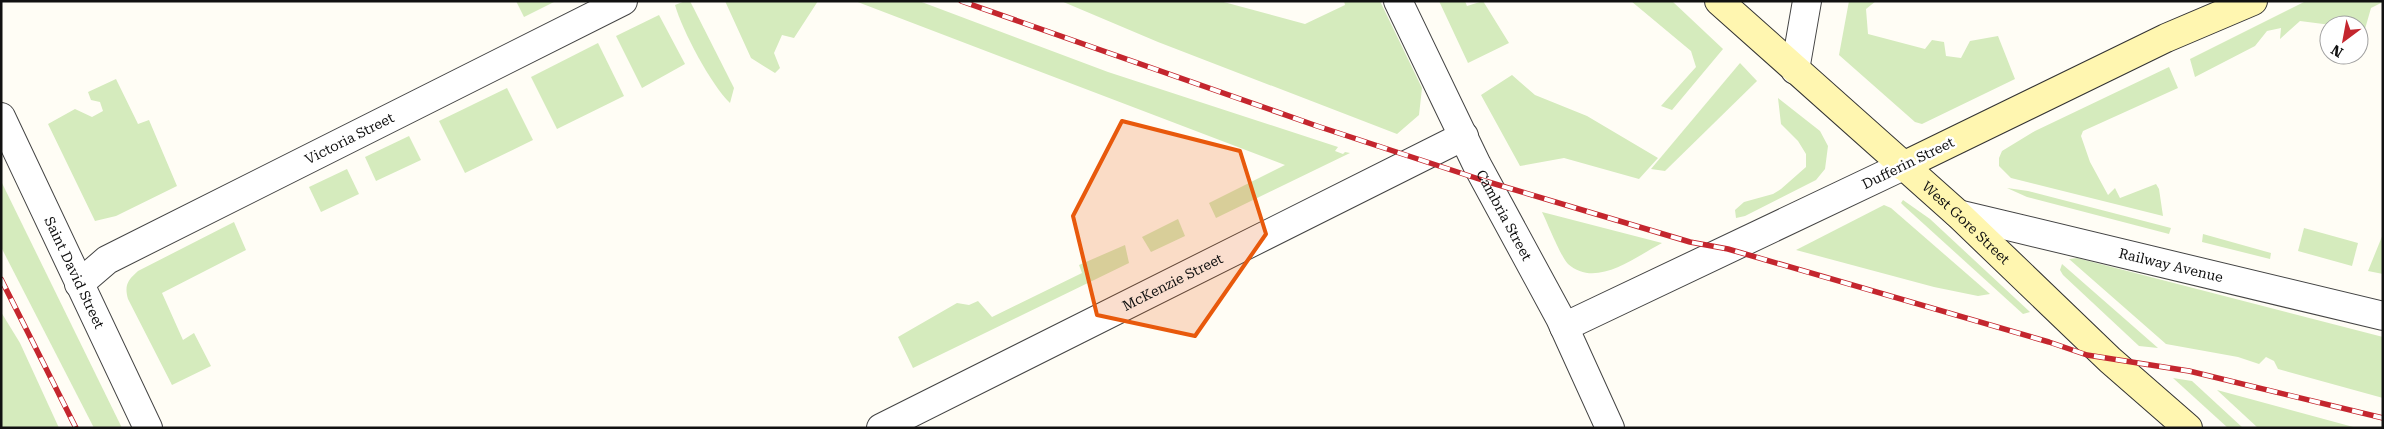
<svg xmlns="http://www.w3.org/2000/svg" width="2384" height="429" font-family="'Roboto Serif',serif">
	<rect width="100%" height="100%" fill="#fffdf5"/>
	<g fill="#d5ebbd">
		<path d="M516,1h40l-32,16z"/>
		<path d="M685,1h5l44,87 -4,15c-19,-18 -48,-73 -55,-98z"/>
		<path d="M725,1h93l-24,37 -12,-3 -8,18 6,15 -5,5 -24,-15z"/>
		<path d="M855,1h64l189,71 230,75 -3,4 8,3 2,-2 5,1 -134,65 -7,-15 76,-38z"/>
		<path d="M1061,1h159l85,23 40,-19 -1,-4h36l42,87 -3,27 -22,19 -239,-92z"/>
		<path d="M1439,1h26l2,5 16,-5 26,42 -41,20z"/>
		<path d="M1631,1h41l51,48 -51,61 -11,-4 35,-39 -5,-16z"/>
		<path d="M1849,1h27l-10,8 2,25 57,15 7,-9 12,2 2,14 15,2 9,-17 28,-5 17,43 -93,45 -7,-2 -76,-67z"/>
		<path d="M2306,1l77,1 -12,6 -6,21 -6,-1v-3h-28l-31,-4 -20,18 1,-11 -14,3 -12,15 -60,31 -5,-18z"/>
		<path d="M659,15l26,49 -43,24 -26,-52z"/>
		<path d="M598,43l26,53 -67,33 -26,-52z"/>
		<path d="M1740,63l17,18 -92,90 -14,-2z"/>
		<path d="M2169,67l9,21 -95,43 -2,5 9,26 18,33 7,-7 5,10 36,-14 3,5 4,27 -152,-38 -12,-12v-8l3,-7 33,-20z"/>
		<path d="M1512,75l23,20 52,21 71,42 -19,21 -75,-21 -44,8 -39,-71z"/>
		<path d="M116,79l22,45 11,-4 28,66 -61,30 -21,5 -47,-97 27,-15 17,8 11,-6 -3,-9 -9,-2 -3,-8z"/>
		<path d="M507,88l26,52 -68,33 -26,-52z"/>
		<path d="M1778,98l42,33 8,15 -3,23 -9,11 -71,36 -9,2 -1,-8 9,-8 29,-8 8,-5 25,-22v-13l-8,-13 -17,-17z"/>
		<path d="M409,136l12,24 -45,21 -11,-24z"/>
		<path d="M347,169l12,25 -38,18 -12,-25z"/>
		<path d="M1,181l121,247h-28l-93,-181z"/>
		<path d="M2007,188l21,3 143,37 -2,6 -142,-37z"/>
		<path d="M1903,200l27,19 100,93 -7,2 -119,-108 -3,-3z"/>
		<path d="M1884,205l7,3 99,86 -12,2 -44,-9 -138,-37z"/>
		<path d="M1542,212l120,31c-27,14 -66,46 -94,21 -7,-7 -21,-42 -26,-52z"/>
		<path d="M1178,219l7,17 -34,16 -9,-15z"/>
		<path d="M234,222l12,28 -84,43 21,47 11,-7 17,33 -39,19 -44,-86c-4,-14 0,-19 10,-28z"/>
		<path d="M2304,228l54,15 -6,23 -54,-15z"/>
		<path d="M2203,234l68,19 -1,6 -68,-17z"/>
		<path d="M2383,234v40l-15,-3z"/>
		<path d="M1125,245l4,18 -216,105 -15,-31 59,-34 12,2 9,-4 14,16 90,-44 -3,-8z"/>
		<path d="M2077,258l306,79v61l-105,-29 -4,-8 -8,-4 -7,7 -21,-7 -72,-13 -97,-85z"/>
		<path d="M2062,264l96,84 -19,-2 -76,-71 -3,-5z"/>
		<path d="M1,312l19,31 39,85h-58z"/>
		<path d="M2173,378l19,3 51,47h-15z"/>
		<path d="M2217,390l140,38h-99z"/>
	</g>
	<g fill="none" stroke-linecap="round" stroke-linejoin="round">
		<defs>
			<g id="street">
				<path id="s1" d="M1398,1l79,164 83,153 50,110"/>
				<path d="M1795,70l12,-69"/>
				<path id="s2" d="M1,117l147,311"/>
				<path id="s3" d="M1958,214l425,102"/>
				<path id="s4" d="M79,284l28,-24 516,-259"/>
				<path d="M1564,327l339,-161"/>
				<path id="s5" d="M881,428l583,-292"/>
			</g>
			<g id="secondary">
				<path id="s6" d="M1719,1l239,213 152,146 78,68"/>
				<path d="M1903,166l263,-128 87,-37"/>
			</g>
		</defs>
		<use href="#street" stroke="#444" stroke-width="30"/>
		<use href="#secondary" stroke="#333" stroke-width="30"/>
		<use href="#street" stroke="#fff" stroke-width="28"/>
		<use href="#secondary" stroke="#fff6b0" stroke-width="28"/>
		<defs>
			<g id="rail">
				<path d="M961,1l356,125 168,55 205,61 38,7 321,93 38,13 102,16 194,47"/>
				<path d="M1,279l75,149"/>
			</g>
		</defs>
		<use href="#rail" stroke="#c4262e" stroke-width="5.5"/>
		<use href="#rail" stroke="#fff" stroke-width="4" stroke-dasharray="11" stroke-linecap="butt"/>
	</g>
	<path fill="#e8590c" fill-opacity="0.2" stroke="#e8590c" stroke-width="4" stroke-linejoin="round" d="M1122,121l118,30 26,83 -71,102 -98,-21 -24,-99z"/>
	<g text-anchor="middle" dominant-baseline="central" stroke-width="5" stroke-linejoin="round" paint-order="stroke">
		<g font-size="14" fill="#111" stroke="#fff">
			<text stroke="none"><textPath href="#s4" startOffset="308">Victoria Street</textPath></text>
			<text transform="translate(1908 163) rotate(-26)">Dufferin Street</text>
			<text stroke="none"><textPath href="#s1" startOffset="239">Cambria Street</textPath></text>
			<text stroke="none"><textPath href="#s6" startOffset="332">West Gore Street</textPath></text>
			<text stroke="none"><textPath href="#s3" startOffset="219">Railway Avenue</textPath></text>
			<text stroke="none"><textPath href="#s2" startOffset="172">Saint David Street</textPath></text>
			<text stroke="none"><textPath href="#s5" startOffset="326">McKenzie Street</textPath></text>
		</g>
	</g>
	<rect width="2384" height="429" fill="none" stroke="#111111" stroke-width="5"/>
	<g transform="translate(2344 40) rotate(212)"><circle r="24" fill="#ffffff" stroke="#a0a0a0"/>
	<path d="M0-4L9 19L0 12L-9 19Z" fill="#c4262e"/>
	<text y="-8" font-size="14" font-weight="bold" text-anchor="middle" fill="#111111">N</text>
	</g>
</svg>
